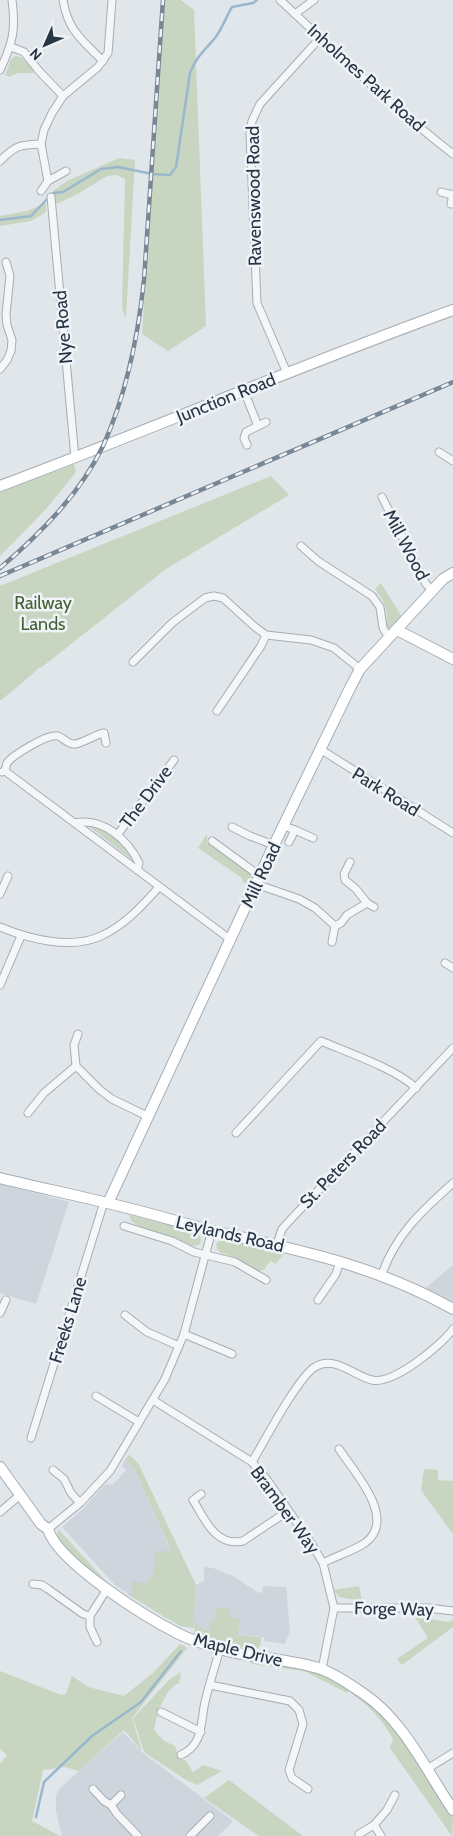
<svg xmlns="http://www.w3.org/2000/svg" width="453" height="1836" font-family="Cabin,sans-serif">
	<rect width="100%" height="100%" fill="#e0e6ea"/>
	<g fill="#ced5dd">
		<path d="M0,1184l69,18 -33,102 -36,-11z"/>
		<path d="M453,1265v44l-31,-18z"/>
		<path d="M125,1460l9,8 53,119 -20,32 -52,-34 -53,-58 21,-18 21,-24 9,-1 5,-5 8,-9 -4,-4z"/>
		<path d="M204,1567l9,1 20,8 24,16 5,1 1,-7 23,1 4,44 -5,13 -21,-3 1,-3 -8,-2 -19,-1 -45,-7 3,-43 8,-4z"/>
		<path d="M123,1732l20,21 90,68 -15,15h-156l-6,-25v-16l3,-6z"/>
	</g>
	<g fill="#c8d5c1">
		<path d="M164,0h17l13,10 12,316 -38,25 -26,-17z"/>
		<path d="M15,56l6,1 13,13 -1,3h-15l-9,4 -4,-2 6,-16z"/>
		<path d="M119,158l16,2 -9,158 -4,-9 3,-130 -9,-4 -9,1 -29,18 -22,10 -3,-13 14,-10z"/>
		<path d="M46,203v9l-15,9 -31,5v-10l27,-5z"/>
		<path d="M74,464l2,8 -30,37 -46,47v-64z"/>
		<path d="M271,476l18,19 -123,74 -124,98 -4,1 -3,4 -35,29v-115z"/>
		<path d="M381,583l21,34 -14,12 -2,-1c2,-19 0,-24 -11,-39z"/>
		<path d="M87,825c21,4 37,17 47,36z"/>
		<path d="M207,834v9l47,33 -5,9 -6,-3 -1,-4 -44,-30z"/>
		<path d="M129,1215l63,15 6,3 3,6 -1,5 -5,2h-6l-14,-7 -29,-9 -14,-8z"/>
		<path d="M224,1238l61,14 -9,12 -6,-3 -6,9 -6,1 -22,-13 -15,-5 -4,-4 -1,-5z"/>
		<path d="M129,1455l9,8 58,122 -3,43 -13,-2 -53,-32h4l2,-13 14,3c7,-8 8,-19 8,-29l-2,-1v-3l6,1 12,-2 -37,-82 -9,-8z"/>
		<path d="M424,1469l14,1v10l15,1v53l-32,-44z"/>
		<path d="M58,1529l59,64 -36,-27 -24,-25z"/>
		<path d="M359,1586l3,15 -23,-4 -5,-7z"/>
		<path d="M216,1608l14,1v8l10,1 -2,17 22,2c3,4 0,10 -4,13l-18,1 -44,-14 1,-16 6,8 8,1 1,-8 4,1z"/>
		<path d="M415,1617l33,5 5,-2v7l-51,38 -5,-6 31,-21z"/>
		<path d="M180,1644l7,4 -55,70 10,33 -18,-21 -45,41 -14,-4 -22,3 -11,51 28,15h-60v-72l7,-9 -7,-6v-78l61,24 5,-1 6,-18 16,11 36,9 29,-23z"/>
		<path d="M244,1658l61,10 22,8 22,13 -2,4 -43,-22 -51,-7z"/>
		<path d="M181,1672l-2,11c-14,5 -23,33 -25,47l10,11 11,5 4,12 7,3 7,11 10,-7 19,6 -25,14 -11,-5 -42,-28 -11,-34 36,-38z"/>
		<path d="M353,1690l23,18 17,18 60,91 -1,19 -62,-88 3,-9c-12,-21 -22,-31 -42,-46z"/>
		<path d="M229,1780l74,56h-44l-55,-38z"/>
	</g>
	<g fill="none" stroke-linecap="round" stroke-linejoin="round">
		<g stroke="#99b8cd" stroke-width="2.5">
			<path d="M0,220l31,-4 22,-23 10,-1 38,-23 17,-2 34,7 18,1 6,-8 14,-94c6,-16 14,-22 25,-35 7,-9 11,-21 17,-31l21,-4 4,-3"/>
			<path d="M36,1817l8,-35 48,-46 49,-34 40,-51"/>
		</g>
		<defs>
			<g id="street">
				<path d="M63,0c5,31 19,40 40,61"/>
				<path d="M280,0c57,53 112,107 173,154"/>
				<path d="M295,14l19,-14"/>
				<path d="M11,47l13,5 15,19 24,25"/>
				<path d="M0,70c13,-27 16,-41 12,-70"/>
				<path d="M0,161c16,-16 19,-16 41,-17"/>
				<path d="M66,171l-18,10 -7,-37 3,-14 8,-17 11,-17 35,-29 10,-14 4,-53"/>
				<path d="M41,191l7,-10"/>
				<path d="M441,192l11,3"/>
				<path d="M51,197l24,261"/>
				<path d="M451,204l2,-10"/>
				<path d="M0,369l7,-9 4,-9 1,-11 -5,-15 -1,-11 4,-38 -4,-14"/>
				<path d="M287,373l-30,-70 -7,-170 2,-12 8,-17 60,-66"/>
				<path d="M244,391l14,35 -12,6 -2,6 3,7"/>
				<path d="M258,426l8,-4"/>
				<path d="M439,452l14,9"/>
				<path d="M382,497l44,87 7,7"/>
				<path d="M301,546l17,15 54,35 8,11 3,21 6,10"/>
				<path d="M133,662l39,-39 33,-25 9,-2 9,2 32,29 11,8 45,5 23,8 26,21"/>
				<path d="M217,711l44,-65 5,-11"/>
				<path d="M320,749l133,84"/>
				<path d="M5,771c1,-3 1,-5 2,-8 6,-8 40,-29 51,-27 6,2 10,9 17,8 8,-1 19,-9 29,-11l2,10"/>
				<path d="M2,772l3,-1 226,169"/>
				<path d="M75,823c28,-6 53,17 64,40l-2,7"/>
				<path d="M284,826l11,4 -6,12"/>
				<path d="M232,827l18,9 24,9"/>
				<path d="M295,830l18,8"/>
				<path d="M118,834l56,-74"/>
				<path d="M212,841l48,35"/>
				<path d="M256,884l43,15 16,9 20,18 6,-3 6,-8 20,-12 -11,-14 -11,-9 -1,-6 6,-12"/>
				<path d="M0,894l8,-18"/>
				<path d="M367,903l7,4"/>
				<path d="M0,927c29,12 71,23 101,9 24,-11 41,-30 58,-49"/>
				<path d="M332,942l3,-16"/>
				<path d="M445,963l8,5"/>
				<path d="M0,985l21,-49"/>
				<path d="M78,1034l-4,11 2,21 24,24 12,9 37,18"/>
				<path d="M28,1113l16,-20 32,-27"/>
				<path d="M236,1133l85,-92c26,11 75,28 95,47"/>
				<path d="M124,1226l48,15 22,11 41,10 31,18"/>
				<path d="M277,1244l5,-15 11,-12 160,-169"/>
				<path d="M382,1274c14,-40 40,-63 71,-91"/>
				<path d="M318,1300l18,-26 4,-13"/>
				<path d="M0,1313l6,-13"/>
				<path d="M125,1315l22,17 32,14"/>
				<path d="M184,1334l48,20"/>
				<path d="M96,1396l43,26"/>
				<path d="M153,1400l99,62 16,19 43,62 12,20 11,45 -12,61"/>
				<path d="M31,1438l73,-236"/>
				<path d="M252,1462c12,-20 46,-85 63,-95 20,-12 39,9 57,13 21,5 70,-35 81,-51"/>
				<path d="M53,1470l11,9 7,14 9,10"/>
				<path d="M201,1494l-8,6c12,19 22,47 50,41l45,-30"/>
				<path d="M0,1512l20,-17"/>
				<path d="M48,1529l32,-26 30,-32 55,-92 19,-45 28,-104"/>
				<path d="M323,1563c13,-7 30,-12 42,-20 33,-24 -11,-71 -26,-94"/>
				<path d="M33,1584l9,1 6,4 35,25 7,2 17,-27"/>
				<path d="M334,1608h94l25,3"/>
				<path d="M90,1616v11l7,15"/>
				<path d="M210,1685l80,16 9,9 4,14 -14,46 3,8 16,11"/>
				<path d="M161,1712l40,20"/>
				<path d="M181,1755c23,-11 19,-31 24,-53 4,-18 10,-35 15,-53"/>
				<path d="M427,1769l26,-16"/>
				<path d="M93,1789l11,12 7,4 6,9 21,22"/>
				<path d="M111,1805l10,-10"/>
				<path d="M374,1825l13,-15 8,-15"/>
				<path d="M359,1834l15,-9 7,11"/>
				<path d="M190,1836l20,-20"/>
			</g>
			<g id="secondary">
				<path d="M0,486c152,-57 301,-121 453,-176"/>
				<path d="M397,630l56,29"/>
				<path d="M0,1178c36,9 71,16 107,25 36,8 71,19 106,28 86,19 162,34 240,78"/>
				<path d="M108,1203l166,-358 76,-157 10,-19 83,-90 10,-6"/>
				<path d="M0,1467l41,57 7,5c9,33 99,89 131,105 12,6 25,10 38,14 33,11 72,10 104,21 14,5 30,16 43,25 40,27 62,76 89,116"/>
			</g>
		</defs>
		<use href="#street" stroke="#a5adb5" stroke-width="9"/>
		<use href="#secondary" stroke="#a5adb5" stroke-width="12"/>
		<use href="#street" stroke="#f4f6f8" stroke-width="7"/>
		<use href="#secondary" stroke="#fff" stroke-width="10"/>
		<defs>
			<g id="rail">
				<path d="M0,568c40,-34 80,-74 103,-122 24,-53 35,-109 41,-166l19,-280"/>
				<path d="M0,576l453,-194"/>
			</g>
		</defs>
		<use href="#rail" stroke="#788795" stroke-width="4.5"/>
		<use href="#rail" stroke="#f0f4f8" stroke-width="2.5" stroke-dasharray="8" stroke-linecap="butt"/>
	</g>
	<g text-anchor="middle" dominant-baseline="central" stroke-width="5" stroke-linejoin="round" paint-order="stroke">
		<g font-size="18" fill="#273544" stroke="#f0f4f8">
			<text transform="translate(366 78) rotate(42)">Inholmes Park Road</text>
			<text transform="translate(254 196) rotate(-91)">Ravenswood Road</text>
			<text transform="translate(63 327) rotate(-95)">Nye Road</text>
			<text transform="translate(226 398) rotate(-22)">Junction Road</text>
			<text transform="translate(406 545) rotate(62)">Mill Wood</text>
			<text transform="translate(386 792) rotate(32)">Park Road</text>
			<text transform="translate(146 797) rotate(-53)">The Drive</text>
			<text transform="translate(261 875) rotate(-65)">Mill Road</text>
			<text transform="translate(343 1164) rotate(-46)">St. Peters Road</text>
			<text transform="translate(230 1234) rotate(13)">Leylands Road</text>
			<text transform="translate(68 1320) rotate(-73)">Freeks Lane</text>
			<text transform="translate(285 1510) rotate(54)">Bramber Way</text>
			<text transform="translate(394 1609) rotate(1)">Forge Way</text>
			<text transform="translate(238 1650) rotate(14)">Maple Drive</text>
		</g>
		<g font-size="18" fill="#416033" stroke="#f0f4f8">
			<text x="43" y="603">Railway<tspan x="43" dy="21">Lands</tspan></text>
		</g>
	</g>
	<g transform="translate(45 45) rotate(225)" stroke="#f0f4f8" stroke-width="4" paint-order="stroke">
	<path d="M0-4L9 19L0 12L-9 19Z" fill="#273544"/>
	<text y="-8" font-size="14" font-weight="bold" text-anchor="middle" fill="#273544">N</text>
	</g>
</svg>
